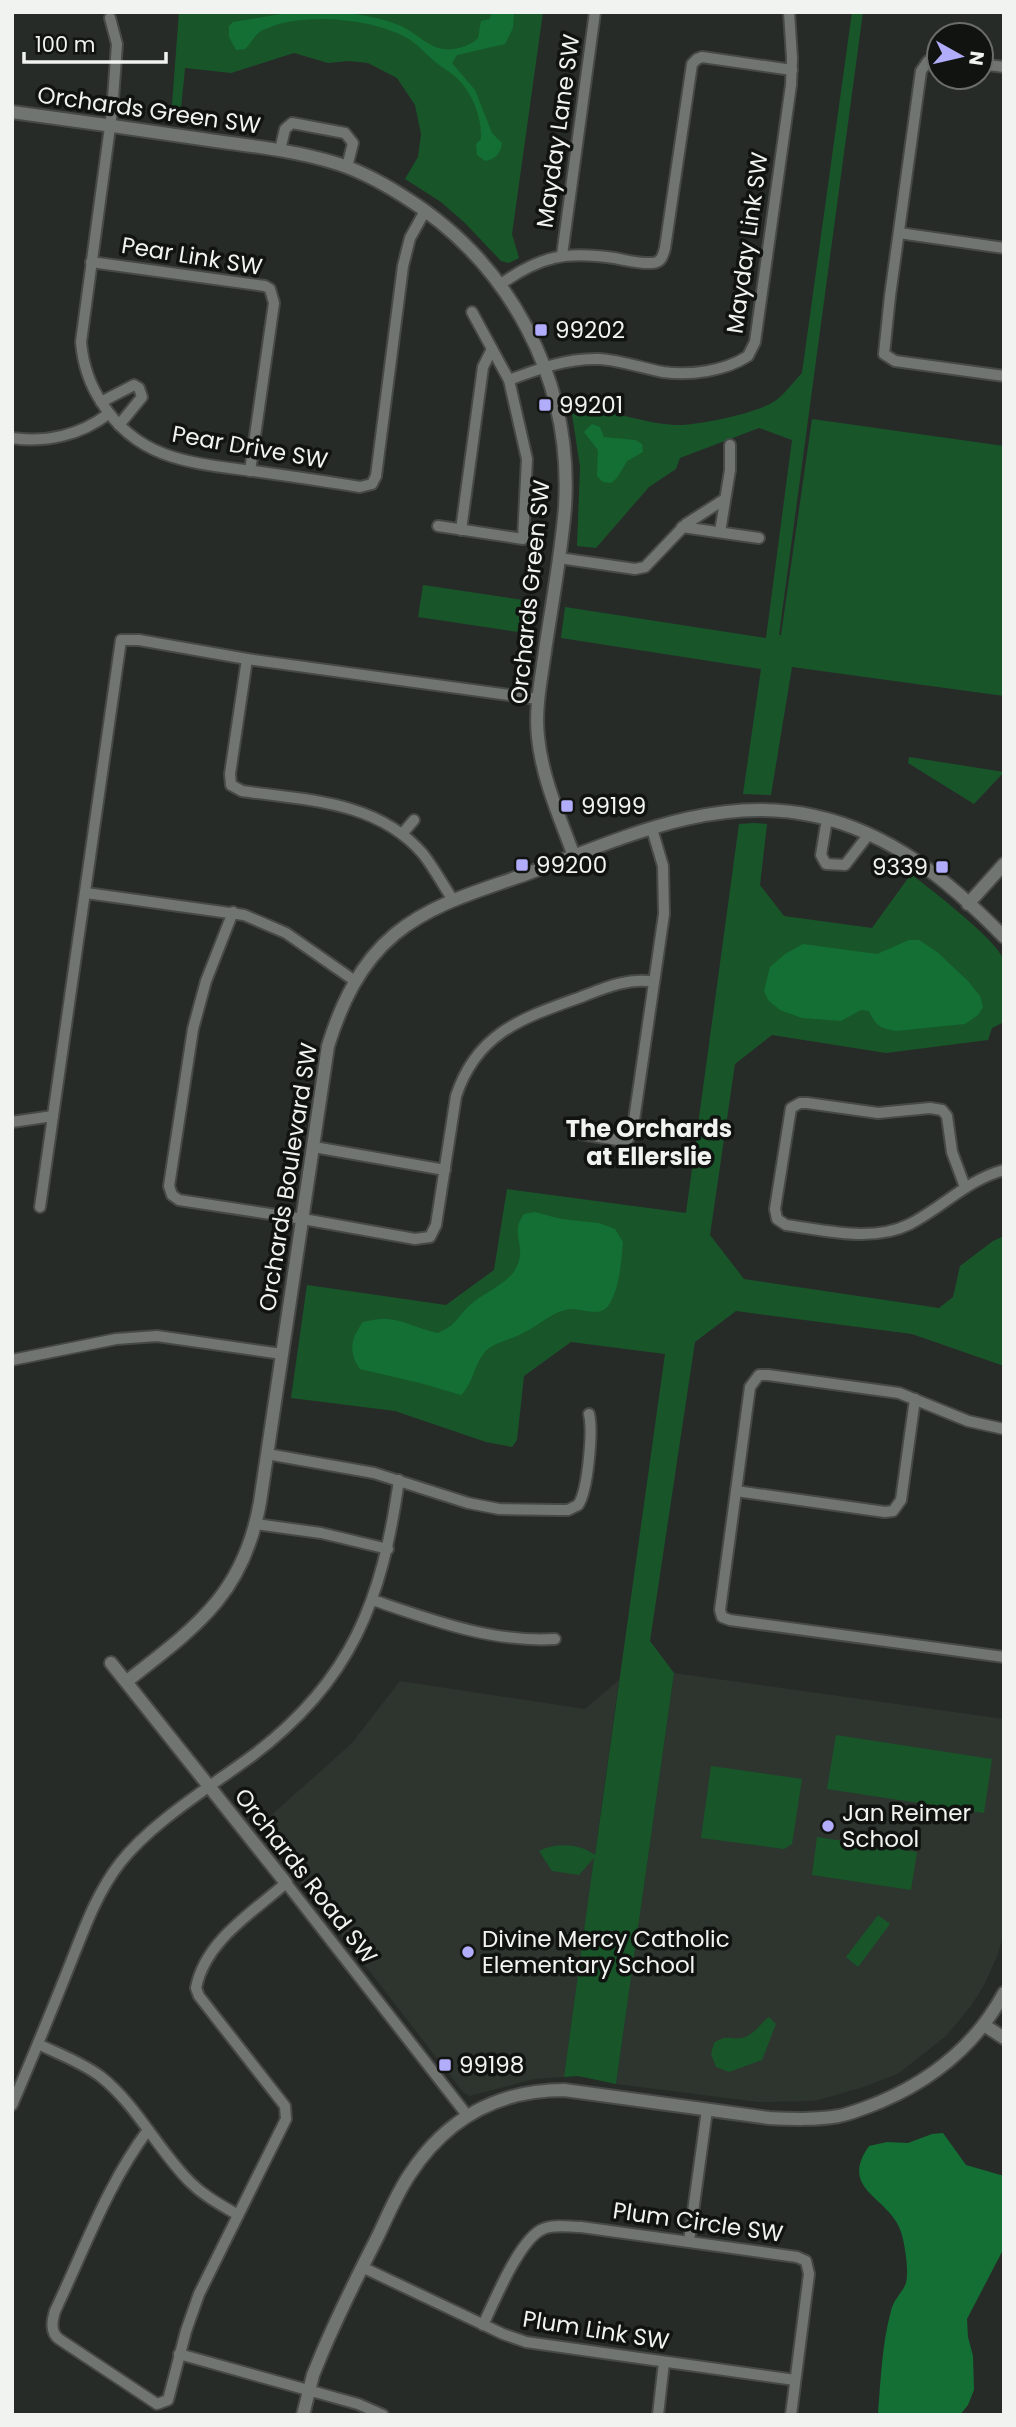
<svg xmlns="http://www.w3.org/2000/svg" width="1016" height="2427" font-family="Poppins,sans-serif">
	<rect width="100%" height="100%" fill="#272b28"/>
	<g fill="#2d352e">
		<path d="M674,1673l330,46v214l-7,24 -14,30 -12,19 -25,30 -47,37 -32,13 -52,15 -57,1 -142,-18z"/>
		<path d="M619,1680l-55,397 -30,2 -64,17 -7,-4 -205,-265 93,-83 49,-63 185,28z"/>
	</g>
	<g fill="#18562a">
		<path d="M179,12h364l-31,222 7,24 -10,5 -8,-2 -36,-38 -24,-21 -36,-23 13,-22 3,-23 -6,-29 -18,-27 -29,-15 -19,-2 -21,2 -34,-10 -63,20 -46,-5 -5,51 -9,-1z"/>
		<path d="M852,12h11l-84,623h2l31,-216 192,27v250l-212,-29 -21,128 -28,-1 18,-125 -200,-31 4,-31 201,31 26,-198 -33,-12 -79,30 -4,11 -27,18 -53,61 -19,-2 3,-79 -8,-53c36,-9 67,10 103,11 21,1 83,-12 100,-24 10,-7 18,-19 27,-28z"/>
		<path d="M423,585l114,17 -5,32 -114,-17z"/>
		<path d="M909,757l95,15 -30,32 -66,-41z"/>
		<path d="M754,823l13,1 -7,61 24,31 88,12 39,-54c19,15 88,67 93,87 3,14 0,45 0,61l-12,6 -4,12 -102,13 -114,-18 -37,29 -25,171 34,44 195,29 14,-11 7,-31 33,-25 11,-5v130l-92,-32 -176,-23 -41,31 -45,299 24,32 -58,411 -38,-8 -14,1 30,-219 -15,17 -27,-4 -13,-20c17,-9 42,-7 56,4l70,-501 -94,-12 -47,34 -7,64 -5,7 -26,-5 -91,-31 -104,-13 16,-113 139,20 48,-35 13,-81 179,24 53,-389z"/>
		<path d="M836,1735l156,24 -8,54 -157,-24z"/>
		<path d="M711,1766l91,13 -10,65 -8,5 -83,-11z"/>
		<path d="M817,1837l100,15 -6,38 -99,-15z"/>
		<path d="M878,1915l12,9 -32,43 -12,-10z"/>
		<path d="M769,2017l7,7 -14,36 -33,12 -13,-5 -5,-13 3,-11c13,-9 15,-3 27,-5 13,-2 19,-15 28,-21z"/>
	</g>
	<g fill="#136f33">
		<path d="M293,12c37,0 73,-1 108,14 14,6 27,21 42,23 11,2 28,-3 35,-11l3,-17 9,-2 1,-7h23l-1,16 -8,16 -48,11 -5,8 23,27 17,43 10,10c-2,11 -6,16 -17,18l-8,-6 -1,-11 5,-5c1,-21 -8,-44 -22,-59 -8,-8 -18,-13 -26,-20 -8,-7 -15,-15 -24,-21 -35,-21 -109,-28 -146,-9 -9,4 -11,13 -18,19l-9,1 -7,-13v-11l4,-4z"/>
		<path d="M592,424l8,3 4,10 31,3 7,4 1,8 -16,9 -10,17 -6,5 -8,-1 -6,-6 1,-26 -14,-18z"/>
		<path d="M909,940h10l18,12 31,29 12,15 3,11 -5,8 -13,9 -69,7c-16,-3 -20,-5 -27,-20l-8,-1 -20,11 -39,-3 -22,-8 -12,-10 -4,-9 6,-24 15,-13 18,-10 74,10z"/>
		<path d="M535,1212l26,7 38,4 16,6 8,13c-2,20 -3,47 -15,64 -8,11 -25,3 -36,3 -19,1 -33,17 -49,24 -10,6 -25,8 -35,16 -14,12 -14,34 -27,46l-41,-12 -60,-14c-12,-17 -9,-31 3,-47 33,-9 44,4 75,11 20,-9 18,-15 32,-28 14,-13 40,-22 47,-39 10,-21 -8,-32 7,-52z"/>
		<path d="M943,2133l23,32 38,11v72l-37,71 1,18 5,19 1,34 -6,15 -8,10h-80l-2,-3c3,-33 4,-69 13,-101 2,-11 12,-19 15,-28 3,-13 -1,-36 -4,-48 -10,-39 -65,-43 -33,-89l18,-4 21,1 24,-9z"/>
	</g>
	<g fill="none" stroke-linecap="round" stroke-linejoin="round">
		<defs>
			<g id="minor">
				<path d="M110,18l7,26 -5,68 -31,230c2,23 8,42 21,61 36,57 90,60 151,68 36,5 71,10 107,16l12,-3 4,-8 27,-210 7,-28 15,-27"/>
				<path d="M939,58l-11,3 -7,10 -31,225 -6,58 11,7 109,15"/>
				<path d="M981,64l23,3"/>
				<path d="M280,150l5,-21 7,-6 53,10 8,10 -6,24"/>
				<path d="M899,233l105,15"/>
				<path d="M562,255l33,-243"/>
				<path d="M91,262l174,24 5,3 4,14 -24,168"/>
				<path d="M501,284c39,-28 65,-33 113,-26 12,2 26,6 38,5 9,0 11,-7 13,-15l27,-184 5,-5 5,-2 90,13"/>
				<path d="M472,312l37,68c29,-11 58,-22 90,-21 21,1 43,9 64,13 27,4 62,-1 85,-16l7,-14 36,-257 1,-27 -3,-46"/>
				<path d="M101,402l33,-17 5,3 3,9 -23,28"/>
				<path d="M12,438c34,5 69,-3 96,-24"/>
				<path d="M438,526l85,13 4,-80 -18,-79"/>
				<path d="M682,527l77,11"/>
				<path d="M461,530l22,-163 9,-18"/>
				<path d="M720,532l10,-62v-25"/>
				<path d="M559,558l76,11 10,-2 41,-43 39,-25"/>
				<path d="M247,659l-17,115 1,11 11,6c64,9 136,10 181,63 11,14 20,31 30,46"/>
				<path d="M827,819l-6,36 5,9 19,1 24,-31"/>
				<path d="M402,834l12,-14"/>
				<path d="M86,893l158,22 42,18 69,48"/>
				<path d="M233,912l-27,69 -13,48 -24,157 3,9 7,5 124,19 112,20 15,-2 6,-12 20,-129c21,-64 67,-78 125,-99 23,-9 48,-20 73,-15"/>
				<path d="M12,1122l41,-6"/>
				<path d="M581,1134l43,7 4,-2 5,-12 31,-213 -1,-48 -11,-37"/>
				<path d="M314,1147l131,23"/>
				<path d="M965,1187l-13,-35 -5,-36 -5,-6 -12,-2 -52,5 -71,-10h-7l-9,5 -16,101 2,10 9,6c39,5 86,18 124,-1 33,-17 57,-44 94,-54"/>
				<path d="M40,1207l81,-567h18l108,19 291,40"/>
				<path d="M12,1360l104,-21 41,-3 125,18"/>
				<path d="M1004,1429l-36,-8 -69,-28 -131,-18h-9l-9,12 -30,223 2,7 8,3 274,37"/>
				<path d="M267,1454l107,19 94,30 31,6 60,1h9l10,-5c10,-14 15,-74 11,-91"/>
				<path d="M736,1491l149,21 8,-1 8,-11 14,-101"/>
				<path d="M256,1524l65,9 67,16"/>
				<path d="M373,1600c58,20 120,43 182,39"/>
				<path d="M38,2044c21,10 43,18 62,32 37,29 57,73 90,106 14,14 31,23 48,33"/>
				<path d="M12,2105c19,-44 37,-88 55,-133 15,-37 28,-77 53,-109 32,-41 90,-76 132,-107 100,-75 130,-156 147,-276"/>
				<path d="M148,2130c-40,53 -64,120 -93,181 -3,10 -5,21 4,28l98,65 11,-4 18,-69 13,-37 87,-175 -1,-13 -86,-110 -3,-8c9,-47 56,-75 90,-105l181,232"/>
				<path d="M689,2241l18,-131"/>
				<path d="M362,2267l141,67 23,8 269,38"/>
				<path d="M483,2325c11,-23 37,-87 60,-96 11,-5 26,-2 38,-2l216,30 9,4 3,13 -18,141"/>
				<path d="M179,2354l179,50 25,11"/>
				<path d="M658,2415l6,-53"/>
			</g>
			<g id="tertiary">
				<path d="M12,112c66,9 131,18 197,28 41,6 83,10 123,22 25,7 49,20 71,34 107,66 170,184 162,311 -4,50 -14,101 -21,151 -4,27 -9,53 -6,79 4,41 22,81 36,119"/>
				<path d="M968,904l36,-40"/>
				<path d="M111,1663l175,220"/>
				<path d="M127,1681c69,-54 117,-87 133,-179l68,-456c13,-42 32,-83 67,-112 39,-32 88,-44 134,-61 91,-34 187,-80 286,-57 77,17 135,66 189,121"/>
				<path d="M984,2025l20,13"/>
				<path d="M303,2415l10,-40 9,-22c17,-40 36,-78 56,-117 10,-21 19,-43 32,-62 36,-55 88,-84 154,-84l205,28c23,1 46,2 70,-2 14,-3 28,-9 41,-14 54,-23 96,-57 124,-109"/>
			</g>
		</defs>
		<use href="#minor" stroke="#464947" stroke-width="14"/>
		<use href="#tertiary" stroke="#464947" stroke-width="16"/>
		<use href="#minor" stroke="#717571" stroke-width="10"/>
		<use href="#tertiary" stroke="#717571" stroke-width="12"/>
	</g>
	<g fill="#b1adfa" stroke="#111311" stroke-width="2.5">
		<rect x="534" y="323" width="14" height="14" rx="3.5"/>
		<rect x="538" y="398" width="14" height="14" rx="3.5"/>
		<rect x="560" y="799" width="14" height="14" rx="3.5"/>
		<rect x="515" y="858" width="14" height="14" rx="3.5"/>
		<rect x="935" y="860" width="14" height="14" rx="3.5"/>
		<circle cx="828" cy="1826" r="7"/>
		<circle cx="468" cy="1952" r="7"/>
		<rect x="438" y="2058" width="14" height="14" rx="3.5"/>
	</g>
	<g text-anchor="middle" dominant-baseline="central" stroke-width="7" stroke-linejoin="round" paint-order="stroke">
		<g font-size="23" fill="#f1f3f1" stroke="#111311">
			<text transform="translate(149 110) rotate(8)">Orchards Green SW</text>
			<text transform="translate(558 131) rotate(-82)">Mayday Lane SW</text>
			<text transform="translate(747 243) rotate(-82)">Mayday Link SW</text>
			<text transform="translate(192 256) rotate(9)">Pear Link SW</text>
			<text transform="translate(250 447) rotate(10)">Pear Drive SW</text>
			<text transform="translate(530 592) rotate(-84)">Orchards Green SW</text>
			<text transform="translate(288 1177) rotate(-81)">Orchards Boulevard SW</text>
			<text transform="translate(306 1876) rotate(52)">Orchards Road SW</text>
			<text transform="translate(698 2222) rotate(8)">Plum Circle SW</text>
			<text transform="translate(596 2330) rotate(9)">Plum Link SW</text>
		</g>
		<g font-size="23" fill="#f1f3f1" stroke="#111311" text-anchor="start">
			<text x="555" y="330">99202</text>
			<text x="559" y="405">99201</text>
			<text x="581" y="806">99199</text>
			<text x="536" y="865">99200</text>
			<text x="928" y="867" text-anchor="end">9339</text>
			<text x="842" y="1813">Jan Reimer<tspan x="842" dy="26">School</tspan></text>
			<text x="482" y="1939">Divine Mercy Catholic<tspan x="482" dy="26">Elementary School</tspan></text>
			<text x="459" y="2065">99198</text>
		</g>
		<g font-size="24" font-weight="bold" fill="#f1f3f1" stroke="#111311">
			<text x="649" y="1128">The Orchards<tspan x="649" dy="28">at Ellerslie</tspan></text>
		</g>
	</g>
	<rect width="1016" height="2427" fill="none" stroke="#f1f3f1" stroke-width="28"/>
	<g transform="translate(960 56) rotate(98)"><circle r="33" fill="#111311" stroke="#6b6d6b" stroke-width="2"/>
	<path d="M0-5L12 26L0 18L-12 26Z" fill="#b1adfa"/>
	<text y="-10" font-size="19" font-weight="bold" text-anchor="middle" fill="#f1f3f1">N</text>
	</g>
	<path d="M24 52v10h142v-10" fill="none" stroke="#f1f3f1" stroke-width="3.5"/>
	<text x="35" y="52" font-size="21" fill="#f1f3f1" stroke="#111311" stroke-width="5" paint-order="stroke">100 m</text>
</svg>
